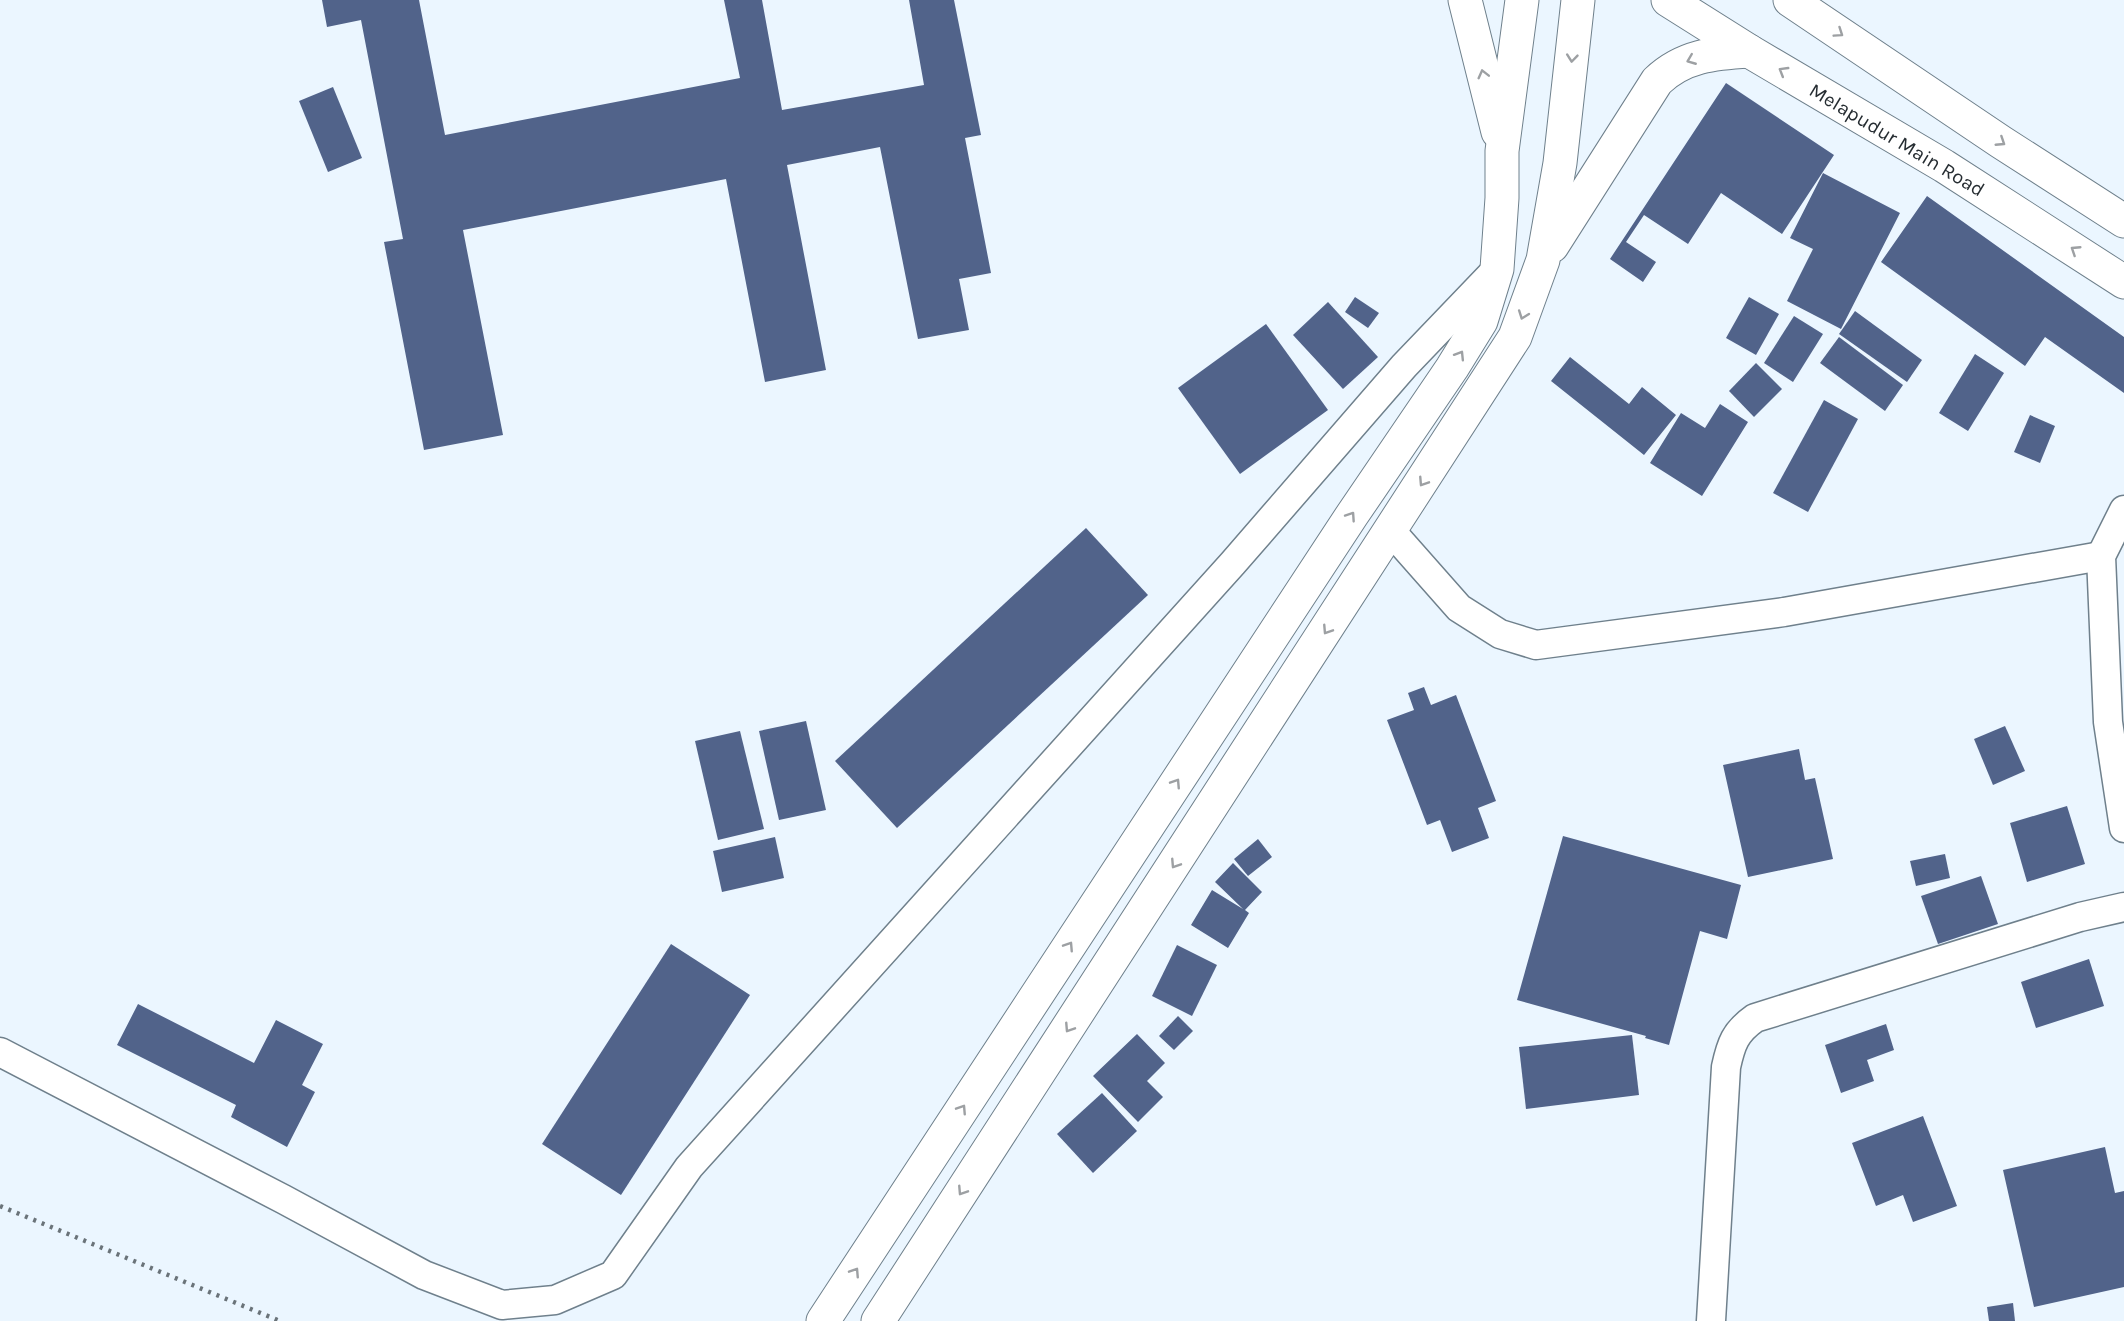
<svg xmlns="http://www.w3.org/2000/svg" width="2124" height="1321" font-family="Karla,sans-serif">
	<rect width="100%" height="100%" fill="#ebf6ff"/>
	<g fill="#51638a">
		<path d="M322,0h97l26,135 295,-57 -16,-78h38l20,110 142,-25 -15,-85h45l27,135 -16,3 26,135 -32,6 10,51 -51,9 -38,-192 -93,18 39,205 -61,12 -39,-203 -263,51 40,205 -79,15 -40,-208 19,-3 -42,-219 -34,7z"/>
		<path d="M1726,83l108,72 -52,79 -61,-41 -33,51 -44,-29 -18,27 30,20 -13,20 -33,-23z"/>
		<path d="M333,87l29,71 -34,14 -29,-71z"/>
		<path d="M1823,173l77,40 -59,116 -54,-28 26,-52 -23,-11z"/>
		<path d="M1927,196l197,141v56l-79,-56 -20,29 -144,-104z"/>
		<path d="M1355,297l24,16 -11,15 -23,-16z"/>
		<path d="M1749,297l30,17 -23,41 -30,-17z"/>
		<path d="M1328,302l50,55 -35,32 -50,-54z"/>
		<path d="M1855,311l67,49 -15,22 -68,-48z"/>
		<path d="M1794,316l29,18 -30,48 -29,-19z"/>
		<path d="M1266,324l62,86 -88,64 -62,-86z"/>
		<path d="M1839,337l64,48 -18,26 -65,-48z"/>
		<path d="M1975,354l29,19 -36,58 -29,-18z"/>
		<path d="M1570,357l59,47 13,-17 34,28 -32,40 -93,-74z"/>
		<path d="M1756,363l26,26 -28,28 -25,-26z"/>
		<path d="M1824,400l34,19 -50,93 -35,-19z"/>
		<path d="M1720,404l28,18 -46,74 -52,-33 31,-50 24,15z"/>
		<path d="M2030,415l25,11 -15,37 -26,-11z"/>
		<path d="M1086,528l62,67 -251,233 -62,-67z"/>
		<path d="M1424,687l7,18 25,-10 40,106 -18,7 11,30 -37,14 -12,-32 -13,5 -40,-105 27,-10 -6,-17z"/>
		<path d="M806,721l20,89 -47,10 -20,-89z"/>
		<path d="M2005,726l20,45 -32,14 -19,-46z"/>
		<path d="M740,731l24,98 -46,11 -23,-99z"/>
		<path d="M1799,749l6,31 10,-2 18,81 -85,18 -25,-112z"/>
		<path d="M2067,806l18,58 -58,18 -17,-59z"/>
		<path d="M1563,836l178,49 -14,54 -27,-8 -31,114 -24,-7 1,-2 -129,-36z"/>
		<path d="M775,837l9,41 -62,14 -9,-41z"/>
		<path d="M1258,839l14,18 -24,19 -14,-17z"/>
		<path d="M1945,854l5,24 -34,8 -6,-25z"/>
		<path d="M1233,863l29,29 -17,18 4,3 -21,35 -37,-23 21,-35 31,19 -28,-27z"/>
		<path d="M1981,876l17,48 -60,20 -17,-48z"/>
		<path d="M671,944l79,51 -129,200 -79,-51z"/>
		<path d="M1177,945l40,20 -25,51 -40,-20z"/>
		<path d="M2089,959l15,47 -68,22 -15,-46z"/>
		<path d="M138,1004l116,59 22,-43 47,24 -21,41 13,7 -28,55 -56,-30 5,-12 -119,-60z"/>
		<path d="M1178,1016l15,15 -19,19 -15,-14z"/>
		<path d="M1886,1024l8,26 -27,10 7,21 -33,12 -16,-48z"/>
		<path d="M1137,1034l28,29 -18,18 16,16 -25,25 -45,-46z"/>
		<path d="M1632,1035l7,60 -113,14 -7,-62z"/>
		<path d="M1102,1093l35,38 -44,42 -36,-39z"/>
		<path d="M1923,1116l34,90 -44,16 -10,-27 -27,11 -24,-63z"/>
		<path d="M2105,1147l10,46 9,-2v96l-90,20 -31,-137z"/>
		<path d="M2013,1303l2,18h-26l-2,-14z"/>
	</g>
	<g fill="none" stroke-linecap="round" stroke-linejoin="round">
		<defs>
			<g id="street">
				<path d="M2124,510l-23,46 7,166 16,106"/>
				<path d="M1391,531l68,77 41,26 36,11 248,-33 317,-56"/>
				<path d="M0,1052l283,147 141,76 78,30 53,-5 58,-25 76,-108 544,-604 171,-197 93,-97"/>
				<path d="M1711,1321l15,-254c5,-23 9,-35 29,-49l325,-101 44,-10"/>
			</g>
			<g id="primary">
				<path d="M1465,0l33,132"/>
				<path d="M1668,0l81,51 195,115 180,116"/>
				<path d="M1790,0l211,142 123,79"/>
				<path d="M1552,246l105,-165c26,-25 57,-28 92,-30"/>
				<path d="M823,1321l529,-806 100,-147 29,-47 16,-52 5,-71v-47l20,-151"/>
				<path d="M878,1321l637,-984 28,-77 17,-97 18,-163"/>
			</g>
		</defs>
		<use href="#street" stroke="#6f808c" stroke-width="31"/>
		<use href="#primary" stroke="#6f808c" stroke-width="35"/>
		<use href="#street" stroke="#fff" stroke-width="28"/>
		<use href="#primary" stroke="#fff" stroke-width="33"/>
		<path stroke="#6a7379" stroke-width="4.5" stroke-dasharray="3 6" stroke-linecap="butt" d="M0,1206l280,115"/>
	</g>
	<defs><path id="oneway-chevron" d="M-2-3.5L2.5 0L-2 3.5" fill="none" stroke-width="1.6" stroke-linecap="round" stroke-linejoin="round" transform="scale(1.5)"/></defs>
	<g stroke="#9da0a3">
		<use href="#oneway-chevron" transform="translate(1839 33) rotate(34)"/>
		<use href="#oneway-chevron" transform="translate(1572 58) rotate(96)"/>
		<use href="#oneway-chevron" transform="translate(1691 60) rotate(158)"/>
		<use href="#oneway-chevron" transform="translate(1783 71) rotate(-149)"/>
		<use href="#oneway-chevron" transform="translate(1483 74) rotate(-104)"/>
		<use href="#oneway-chevron" transform="translate(2001 142) rotate(33)"/>
		<use href="#oneway-chevron" transform="translate(2075 250) rotate(-147)"/>
		<use href="#oneway-chevron" transform="translate(1523 315) rotate(110)"/>
		<use href="#oneway-chevron" transform="translate(1460 355) rotate(-58)"/>
		<use href="#oneway-chevron" transform="translate(1423 482) rotate(123)"/>
		<use href="#oneway-chevron" transform="translate(1351 516) rotate(-56)"/>
		<use href="#oneway-chevron" transform="translate(1327 630) rotate(123)"/>
		<use href="#oneway-chevron" transform="translate(1176 783) rotate(-57)"/>
		<use href="#oneway-chevron" transform="translate(1175 864) rotate(123)"/>
		<use href="#oneway-chevron" transform="translate(1069 946) rotate(-57)"/>
		<use href="#oneway-chevron" transform="translate(1069 1028) rotate(123)"/>
		<use href="#oneway-chevron" transform="translate(962 1109) rotate(-57)"/>
		<use href="#oneway-chevron" transform="translate(962 1191) rotate(123)"/>
		<use href="#oneway-chevron" transform="translate(855 1272) rotate(-57)"/>
	</g>
	<g text-anchor="middle" dominant-baseline="central" stroke-width="6" stroke-linejoin="round" paint-order="stroke">
		<g font-size="20" fill="#262d32" stroke="#fff">
			<text transform="translate(1897 140) rotate(31)">Melapudur Main Road</text>
		</g>
	</g>
</svg>
